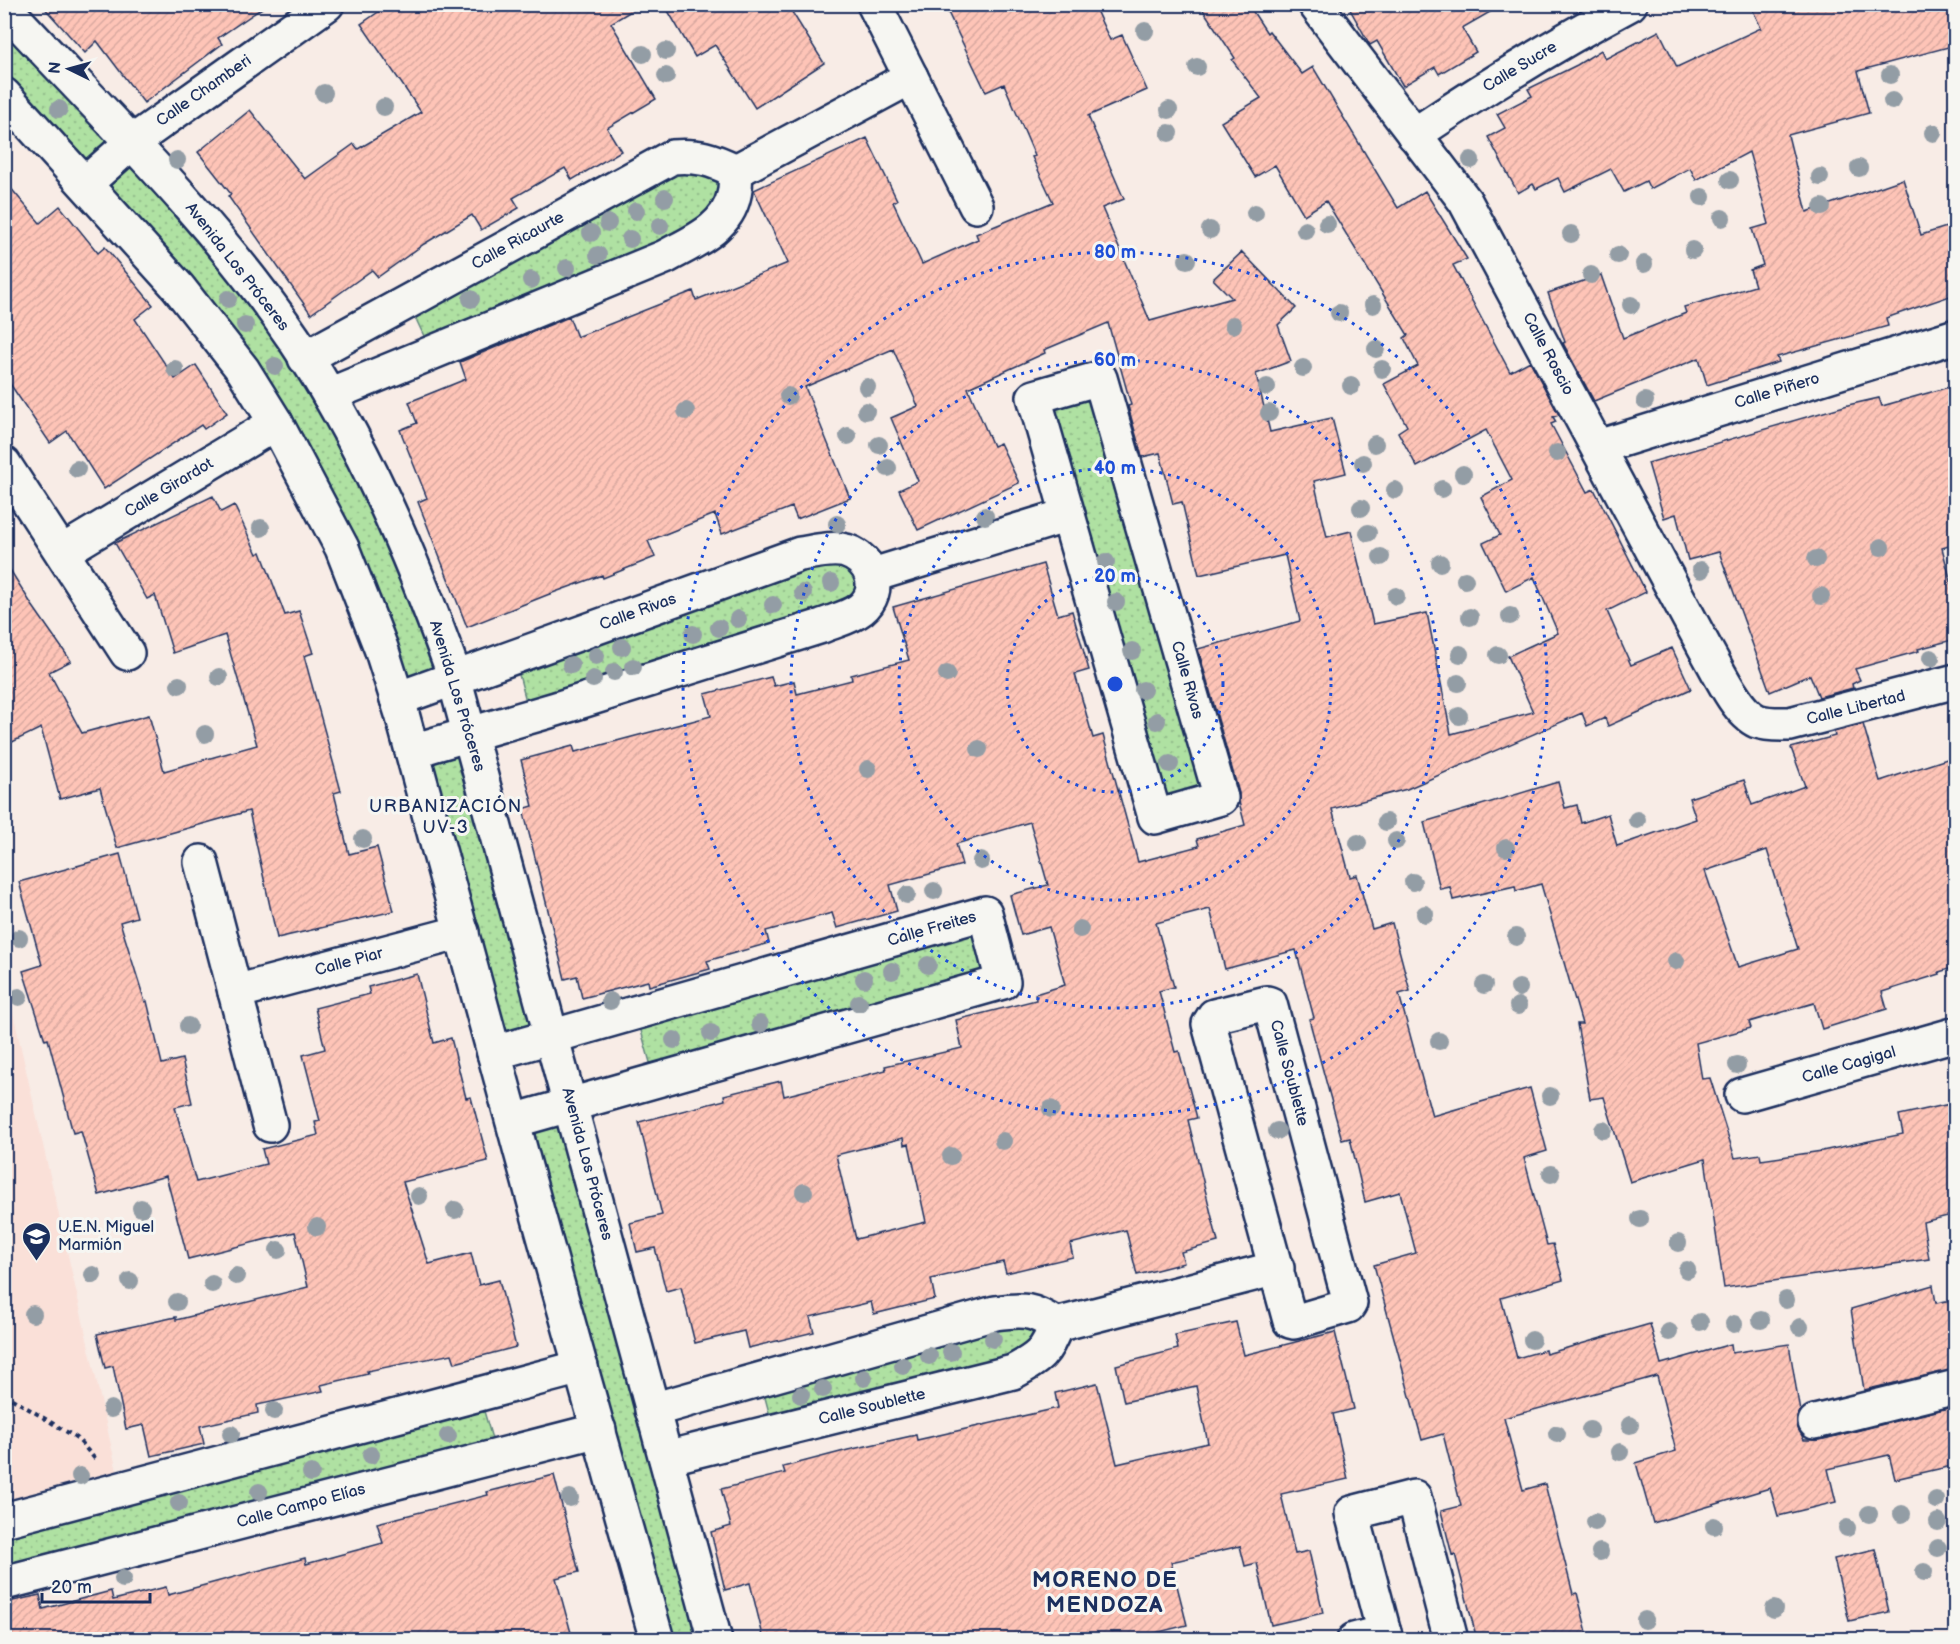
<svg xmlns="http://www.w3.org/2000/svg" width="1960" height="1644" font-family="'Balsamiq Sans',sans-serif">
	<defs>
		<pattern id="grass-dots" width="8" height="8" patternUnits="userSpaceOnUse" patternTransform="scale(1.5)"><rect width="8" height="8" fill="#afe1a2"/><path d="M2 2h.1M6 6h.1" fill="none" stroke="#96c18e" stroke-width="1.8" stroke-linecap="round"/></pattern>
		<pattern id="building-hatch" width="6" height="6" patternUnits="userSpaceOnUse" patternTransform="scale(1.5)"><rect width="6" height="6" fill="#fec4b7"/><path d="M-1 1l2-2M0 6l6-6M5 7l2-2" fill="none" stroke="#d9a9a0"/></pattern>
	</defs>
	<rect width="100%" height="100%" fill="#f8ece6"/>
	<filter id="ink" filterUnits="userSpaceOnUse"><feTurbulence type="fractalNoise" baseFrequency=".0167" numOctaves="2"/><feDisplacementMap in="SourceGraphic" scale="12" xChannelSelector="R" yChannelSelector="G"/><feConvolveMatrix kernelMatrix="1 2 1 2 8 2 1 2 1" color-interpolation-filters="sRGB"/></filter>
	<g filter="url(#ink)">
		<path fill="#fae0d8" d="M4,973l117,516 -117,31z"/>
		<g fill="url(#grass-dots)" stroke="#658880" stroke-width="1.5">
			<path d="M5,7l288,332 158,327 -54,33 -121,-276 -271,-328z"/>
			<path d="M672,157l64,14 -14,48 -290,134 -24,-51z"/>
			<path d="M1100,378l121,420 -66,19 -121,-420z"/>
			<path d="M846,551l26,46 -342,119 -16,-60z"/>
			<path d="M469,734l84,303 -59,16 -82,-302z"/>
			<path d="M985,913l18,69 -348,98 -19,-67z"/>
			<path d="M571,1105l144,534h-58l-144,-518z"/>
			<path d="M1023,1309l26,35 -275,87 -14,-52z"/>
			<path d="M479,1394l18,62 -492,127v-63z"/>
		</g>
		<g fill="url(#building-hatch)" stroke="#1b2f5e" stroke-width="1.5" fill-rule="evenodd">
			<path d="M41,4h227l-50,34 4,6 -78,59 -47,-62 -12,12z"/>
			<path d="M390,4h253l-32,19 45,76 -49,29 14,23 -49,29 -7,-12 -52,30 6,10 -38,22 -9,-15 -48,29 -46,33 -6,-7 -61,44 -83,-118 3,-2 -33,-42 52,-42 55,69 49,-35 4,5 63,-37 -60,-88z"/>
			<path d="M664,4h123l37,59 -69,45 -40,-63 -20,12z"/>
			<path d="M944,4h149l17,36 12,-5 25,55 -59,26 36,83 -22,9 48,113 82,-23 -19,-19 29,-27 54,56 -18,17 13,36 -35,13 14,58 62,-14 14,55 -32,8 13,56 24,-6 22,93 54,-11 24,121 82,-22 -25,-56 50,-23 -24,-56 -28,14 -23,-48 17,-8 -19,-38 31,-17 -26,-50 -69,37 -19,-35 9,-6 -23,-42 34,-18 -14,-28 4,-3 -82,-134 -22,14 -29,-50 -20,12 -34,-55 40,-24 -29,-38 3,-2 -36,-54h49l19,29 2,-2 33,43 11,-7 85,141 27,-17 42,68 -14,6 57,107 20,-11 29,54 -6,2 3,5 -5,2 36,68 7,-3 52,103 -39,19 24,54 41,-17 19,41 -83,37 -3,-8 -18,8 -5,-13 -175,76 -75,20 18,68 7,-2 15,54 20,-6 18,68 -11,3 33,122 98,-28 17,63 -23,7 23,87 6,-1 10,36 -62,18 16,60 28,-8 1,4 104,-30 11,40 70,-20 1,9 57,-9 11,68 -3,5v9l7,14h16l136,-34v59l-61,14 -6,-24 -61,14 8,33 -58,14 -8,-28 -117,35 -17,-60 40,-12 -19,-75 -153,42 19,72 22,-6 28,110 4,-1 12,47h-112l-22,-86 -3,1 -11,-44 20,-5 -18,-72 -21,6 -48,-175 42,-12 -16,-61 -35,10 -15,-64 -8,2 -33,-121 5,-1 -18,-68 -71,19 -15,-60 -54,14 18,64 -15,4 16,61 4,-1 18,67 -9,2 30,122 -37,10 3,11 -47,12 -11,-45 -56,14 3,13 -67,16 -3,-11 -72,17 4,20 -61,15 -3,-12 -61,15 4,15 -66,16 -4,-17 -49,12 -14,-56 -15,4 -11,-43 -18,4 -7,-29 32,-8 -23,-93 86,-22 -1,-5 57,-14 3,15 102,-26 -1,-4 77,-18 -6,-28 80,-20 -1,-6 30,-9 -16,-58 -28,8 -11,-40 38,-10 -18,-63 -74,22 6,21 -72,20 7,26 -60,17 -5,-15 -66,18 3,12 -62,18 3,8 -61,17 -1,-5 -66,17 -5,-22 -12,3 -42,-170 10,-3 -12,-46 52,-14 2,6 136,-36 -6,-22 66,-17 3,9 20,-5 3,13 55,-14 -1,-5 58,-15 -16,-53 150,-43 15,51 14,-4 17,59 -14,4 18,64 10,-3 35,127 61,-16 -2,-7 48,-14 -6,-23v-9l-41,-144 102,-28 -15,-66 -86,20 -17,-73 -9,2 -13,-51 -18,4 -14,-51 3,-1 -23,-82 -64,27 1,3 -77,35 25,58 7,-3 19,40 -101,47 -19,-40 19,-9 -27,-63 27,-12 -25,-57 -88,38 45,111 -53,21 -5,-12 -70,27 -7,-20 -67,27 7,16 -52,21 -1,-3 -55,20 -80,32 -49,-125 9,-4 -27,-68 17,-7 -8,-21 57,-23 -6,-17 109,-45 8,20 116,-46 3,9 92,-37 -34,-73 113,-52 30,62 -4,2 29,62 56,-25 -2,-5 77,-32 -21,-45 3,-1 -31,-72 -18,8zM903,1138l1,7 5,-1 17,78 -70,17 -20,-84z"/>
			<path d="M1347,4h157l-42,24 14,24 -37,22 -4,-7 -32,19 -26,-45 -7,4z"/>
			<path d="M1750,4h200l6,21v20l-98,26 11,42 -81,22 19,77 96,-33 18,56 35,-11v70l-70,24 2,8 -111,31 2,5 -72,23 -8,-27 -105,43 -31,-58 2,-1 -17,-49 53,-18 22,63 63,-25 -2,-6 71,-21 -5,-16 13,-5 -11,-36 17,-5 -20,-72 -53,28 -6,-12 -40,21 -4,-8 -22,11 -13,-23 -46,23 -7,-14 -22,11 -3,-5 -15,9 -30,-56 17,-9 -8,-14 35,-18 -4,-7 49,-24 24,-15 4,9 54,-28 18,36 84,-39z"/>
			<path d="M4,180l36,43 20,-17 38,47 7,-6 48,58 -18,14 40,60 21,-14 31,48 -23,16 -3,-4 -97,64 -37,-58 -17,12 -46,-68z"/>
			<path d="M1956,385v159l-14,4 14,53v38l-38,10 1,2 -64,18 5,11 -8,4 1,4 -34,9 -9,-22 -40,17 -51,-140 -31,8 -12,-46 -12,4 -16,-55 200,-58 31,-7 3,8z"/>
			<path d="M213,496l8,16 13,-7 23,49 4,-2 24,63 14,-4 14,42 -9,3 37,135 -7,2 15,61 28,-7 17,64 -117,27 -28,-127 -132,37 -17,-60 -40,11 -19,-71 -37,18v-186l28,45 39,56 -22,11 33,61 67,-18 15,56 93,-26 -32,-110 -52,18 -18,-58 -8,4 -32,-56z"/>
			<path d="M1863,724l17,57 76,-25v211l-17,5 1,2 -58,18 5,17 -65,20 -8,-26 -65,19 2,6 -55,15 6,36 8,-1 25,80 25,-4 1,6 61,-9 81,-17 -4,-19 51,-11 6,26v84l-33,8 6,37 -205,29 -19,-129 -75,23 -26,-85 -14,2 -13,-75h5l-41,-140 -25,7 -1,-5 -62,14 -3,-13 -10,2 -16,-67 134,-40 7,26 12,-3 4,18 27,-9 9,32 79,-27 -7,-21 55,-18 8,25 53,-19 -14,-38 44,-12 -1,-4zM1767,850l31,99 -60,18 -33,-96z"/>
			<path d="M120,854l17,63 -17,5 25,80 2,-1 15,63 20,-5 10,44 -17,4 21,75 70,-18 -4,-15 56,-14 -3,-13 5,-1 -17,-66 22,-6 -10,-41 55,-14 -2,-7 49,-13 17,69 17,-5 15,60 5,-1 17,64 -85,21 26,82 42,-11 8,32 20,-5 17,67 -61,16 -3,-9 -85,17 1,3 -47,11 2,6 -66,14 1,8 -58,13 4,18 -53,12 -7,-31 -18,4 -13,-63 -8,2 -8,-34 79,-17v3l132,-33 -13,-55 -107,27 -22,-83 -67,19 -18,-64 -8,2 -25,-94 -3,1 -22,-69 19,-6 -23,-83z"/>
			<path d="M1933,1285l3,18 20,-4v70l-92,21 -13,-81z"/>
			<path d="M1236,1322l8,33 91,-23 19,77 -21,5 15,65 -67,15 14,60 14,-3 14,62 -52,12 -14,-62 -12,3 -5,-20 -69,16 16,63 -40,10 1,5h-384l-14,-57 -25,7 -14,-58 20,-6 -10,-37 64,-16 -2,-6 65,-17 68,-15 1,5 141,-32 -3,-15 42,-10 20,81 91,-21 -12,-57 -72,16 -8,-37 62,-16 -3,-14z"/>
			<path d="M554,1475l25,97 -23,6 17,62h-569v-37l36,-8 3,14 68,-18 2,9 53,-13 2,8 137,-37 1,6 77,-21 -6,-20 111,-28 -1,-3z"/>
			<path d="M1875,1549l14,63 -40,9 -15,-62z"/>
		</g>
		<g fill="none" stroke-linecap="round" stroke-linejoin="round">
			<defs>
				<g id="street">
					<path d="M874,4l102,202"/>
					<path d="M1315,4l150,197 240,447c12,20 31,64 52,73 11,4 22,3 33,3l166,-43"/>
					<path d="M4,7c100,108 207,210 290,332 68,101 116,213 157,327l264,974"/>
					<path d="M4,95l174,192 65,83 33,53 66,125 39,100 21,66 135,497 120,429"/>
					<path d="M1414,135c70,-47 141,-91 216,-131"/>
					<path d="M736,171l175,-94"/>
					<path d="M86,183l45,-40 196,-139"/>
					<path d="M305,358l367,-201c27,-2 39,2 64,14"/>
					<path d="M1100,378l121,420 -66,19 -121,-420z"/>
					<path d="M329,395l336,-138c27,-15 62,-28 69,-62 2,-7 1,-16 2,-24"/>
					<path d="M1598,447l358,-111"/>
					<path d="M4,464l123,189"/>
					<path d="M62,552l214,-129"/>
					<path d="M873,575l195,-60"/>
					<path d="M397,699l403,-145c14,-2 32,-7 46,-3 27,9 37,40 15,58 -10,8 -27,12 -39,17l-266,83 -144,42"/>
					<path d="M201,862l69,263"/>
					<path d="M235,992l227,-60"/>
					<path d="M1267,1003l3,1 80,299 -2,3 -54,16 -4,-1 -81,-297 5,-8z"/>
					<path d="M494,1053l491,-140 18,69 -490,139"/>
					<path d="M1742,1095l214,-61"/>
					<path d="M652,1410l343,-97c28,-4 37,-4 61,12l221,-57"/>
					<path d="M1815,1422l141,-35"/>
					<path d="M666,1458l347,-86c26,-14 33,-19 43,-47"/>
					<path d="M4,1520l577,-153"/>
					<path d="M4,1583l595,-153"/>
					<path d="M1354,1640l30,-8"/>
					<path d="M1386,1640l-34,-127 62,-16 37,143"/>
				</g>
			</defs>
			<use href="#street" stroke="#1b2f5e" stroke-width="38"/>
			<path stroke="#1b2f5e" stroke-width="4" stroke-dasharray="4.5 4.5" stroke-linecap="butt" d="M4,1394l73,44 18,21"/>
			<use href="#street" stroke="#f6f6f2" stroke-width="33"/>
		</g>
		<g fill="#939da5">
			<circle cx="1145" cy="31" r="9"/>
			<circle cx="666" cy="51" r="9"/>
			<circle cx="643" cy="54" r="9"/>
			<circle cx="1197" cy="67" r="9"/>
			<circle cx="1890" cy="75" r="9"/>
			<circle cx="666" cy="76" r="9"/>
			<circle cx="324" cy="93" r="9"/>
			<circle cx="1892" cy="101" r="9"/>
			<circle cx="384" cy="107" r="9"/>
			<circle cx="59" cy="109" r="9"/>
			<circle cx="1169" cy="110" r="9"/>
			<circle cx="1169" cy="133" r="9"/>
			<circle cx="1933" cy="133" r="9"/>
			<circle cx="177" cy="160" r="9"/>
			<circle cx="1471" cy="160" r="9"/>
			<circle cx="1859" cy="168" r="9"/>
			<circle cx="1820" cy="177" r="9"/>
			<circle cx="1730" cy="180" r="9"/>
			<circle cx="1702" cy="197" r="9"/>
			<circle cx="665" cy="198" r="9"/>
			<circle cx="1822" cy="207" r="9"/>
			<circle cx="636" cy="211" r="9"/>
			<circle cx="1255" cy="213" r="9"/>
			<circle cx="1722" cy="218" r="9"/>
			<circle cx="608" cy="223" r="9"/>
			<circle cx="1327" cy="224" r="9"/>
			<circle cx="660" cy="226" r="9"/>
			<circle cx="1210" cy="230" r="9"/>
			<circle cx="1305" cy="230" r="9"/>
			<circle cx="591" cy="233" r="9"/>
			<circle cx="1571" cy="234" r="9"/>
			<circle cx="630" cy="239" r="9"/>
			<circle cx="1693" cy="250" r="9"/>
			<circle cx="598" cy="255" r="9"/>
			<circle cx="1618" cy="255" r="9"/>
			<circle cx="1187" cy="260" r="9"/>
			<circle cx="1644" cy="264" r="9"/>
			<circle cx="567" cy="268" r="9"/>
			<circle cx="1591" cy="275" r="9"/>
			<circle cx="531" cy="280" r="9"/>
			<circle cx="228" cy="299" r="9"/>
			<circle cx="471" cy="299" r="9"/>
			<circle cx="1373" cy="305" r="9"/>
			<circle cx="1631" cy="305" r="9"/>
			<circle cx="1339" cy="313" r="9"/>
			<circle cx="245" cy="325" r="9"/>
			<circle cx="1233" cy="325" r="9"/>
			<circle cx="1376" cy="349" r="9"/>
			<circle cx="275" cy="366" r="9"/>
			<circle cx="1303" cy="368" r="9"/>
			<circle cx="175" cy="369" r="9"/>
			<circle cx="1382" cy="369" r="9"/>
			<circle cx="1351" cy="386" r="9"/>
			<circle cx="867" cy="387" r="9"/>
			<circle cx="1267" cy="387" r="9"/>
			<circle cx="788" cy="396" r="9"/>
			<circle cx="1645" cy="401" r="9"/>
			<circle cx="686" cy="411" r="9"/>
			<circle cx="866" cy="411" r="9"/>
			<circle cx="1269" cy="413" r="9"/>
			<circle cx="848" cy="436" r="9"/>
			<circle cx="1375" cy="444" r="9"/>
			<circle cx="879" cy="445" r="9"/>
			<circle cx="1557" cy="453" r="9"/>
			<circle cx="1363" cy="463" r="9"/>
			<circle cx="888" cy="468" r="9"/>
			<circle cx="77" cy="469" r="9"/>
			<circle cx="1463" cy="474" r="9"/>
			<circle cx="1442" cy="489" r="9"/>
			<circle cx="1395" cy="490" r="9"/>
			<circle cx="1361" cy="508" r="9"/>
			<circle cx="985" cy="516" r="9"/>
			<circle cx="837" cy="524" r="9"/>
			<circle cx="261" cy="528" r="9"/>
			<circle cx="1368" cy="533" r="9"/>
			<circle cx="1881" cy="547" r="9"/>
			<circle cx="1381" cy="557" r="9"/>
			<circle cx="1816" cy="559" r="9"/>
			<circle cx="1106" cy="562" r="9"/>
			<circle cx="1440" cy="563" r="9"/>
			<circle cx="1701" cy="570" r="9"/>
			<circle cx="1465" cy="580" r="9"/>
			<circle cx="831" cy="583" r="9"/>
			<circle cx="803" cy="593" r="9"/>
			<circle cx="1396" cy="596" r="9"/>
			<circle cx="1821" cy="596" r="9"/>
			<circle cx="1116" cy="602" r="9"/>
			<circle cx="773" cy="605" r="9"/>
			<circle cx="1510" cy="616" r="9"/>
			<circle cx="1470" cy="617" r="9"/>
			<circle cx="738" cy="619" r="9"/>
			<circle cx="719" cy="628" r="9"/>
			<circle cx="693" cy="634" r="9"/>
			<circle cx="622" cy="647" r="9"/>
			<circle cx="1132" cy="651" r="9"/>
			<circle cx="1460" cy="654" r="9"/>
			<circle cx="1498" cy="655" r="9"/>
			<circle cx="596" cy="656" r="9"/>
			<circle cx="1931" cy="658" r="9"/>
			<circle cx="571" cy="665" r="9"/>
			<circle cx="633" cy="667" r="9"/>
			<circle cx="614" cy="672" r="9"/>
			<circle cx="947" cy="674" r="9"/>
			<circle cx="219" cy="677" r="9"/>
			<circle cx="593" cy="679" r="9"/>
			<circle cx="1458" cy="683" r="9"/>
			<circle cx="179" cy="685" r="9"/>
			<circle cx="1143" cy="690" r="9"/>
			<circle cx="1459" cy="716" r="9"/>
			<circle cx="1157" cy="721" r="9"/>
			<circle cx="205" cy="734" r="9"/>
			<circle cx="979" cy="749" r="9"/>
			<circle cx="1170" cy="764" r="9"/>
			<circle cx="868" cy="769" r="9"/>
			<circle cx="1637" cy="820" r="9"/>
			<circle cx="1386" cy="822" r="9"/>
			<circle cx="363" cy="839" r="9"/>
			<circle cx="1396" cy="841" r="9"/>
			<circle cx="1358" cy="843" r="9"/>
			<circle cx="1506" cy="848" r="9"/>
			<circle cx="981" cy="861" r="9"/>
			<circle cx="1413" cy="882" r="9"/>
			<circle cx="934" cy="891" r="9"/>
			<circle cx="907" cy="895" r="9"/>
			<circle cx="1425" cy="914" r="9"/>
			<circle cx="1080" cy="929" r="9"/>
			<circle cx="1516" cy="937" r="9"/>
			<circle cx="19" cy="938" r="9"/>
			<circle cx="1676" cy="961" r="9"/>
			<circle cx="928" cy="965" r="9"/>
			<circle cx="892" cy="971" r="9"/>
			<circle cx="864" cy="979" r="9"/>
			<circle cx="1484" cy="985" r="9"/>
			<circle cx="1519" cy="988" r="9"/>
			<circle cx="19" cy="997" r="9"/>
			<circle cx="610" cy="1001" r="9"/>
			<circle cx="859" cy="1003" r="9"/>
			<circle cx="1518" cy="1006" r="9"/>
			<circle cx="760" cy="1024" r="9"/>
			<circle cx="188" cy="1026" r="9"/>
			<circle cx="711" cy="1033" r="9"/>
			<circle cx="674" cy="1040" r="9"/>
			<circle cx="1439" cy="1041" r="9"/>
			<circle cx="1737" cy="1065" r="9"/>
			<circle cx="1550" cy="1096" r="9"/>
			<circle cx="1051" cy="1109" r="9"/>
			<circle cx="1603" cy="1130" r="9"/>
			<circle cx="1277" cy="1131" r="9"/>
			<circle cx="1003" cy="1141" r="9"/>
			<circle cx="951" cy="1156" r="9"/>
			<circle cx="1551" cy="1174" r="9"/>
			<circle cx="804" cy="1192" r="9"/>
			<circle cx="419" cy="1196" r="9"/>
			<circle cx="141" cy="1208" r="9"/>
			<circle cx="455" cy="1210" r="9"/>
			<circle cx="1640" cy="1219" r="9"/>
			<circle cx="317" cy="1227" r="9"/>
			<circle cx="1678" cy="1243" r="9"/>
			<circle cx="278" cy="1250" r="9"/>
			<circle cx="1687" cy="1270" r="9"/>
			<circle cx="93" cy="1275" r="9"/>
			<circle cx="236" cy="1276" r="9"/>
			<circle cx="130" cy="1281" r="9"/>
			<circle cx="212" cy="1284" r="9"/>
			<circle cx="1786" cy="1300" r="9"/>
			<circle cx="177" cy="1302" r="9"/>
			<circle cx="33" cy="1314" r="9"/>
			<circle cx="1761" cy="1320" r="9"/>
			<circle cx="1700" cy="1322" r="9"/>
			<circle cx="1734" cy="1324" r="9"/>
			<circle cx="1800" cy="1327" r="9"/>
			<circle cx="1669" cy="1332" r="9"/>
			<circle cx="993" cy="1339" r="9"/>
			<circle cx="1532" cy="1340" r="9"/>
			<circle cx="951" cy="1352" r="9"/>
			<circle cx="929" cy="1356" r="9"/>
			<circle cx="903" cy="1366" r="9"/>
			<circle cx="864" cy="1378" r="9"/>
			<circle cx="823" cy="1389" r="9"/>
			<circle cx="801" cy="1395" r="9"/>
			<circle cx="111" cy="1409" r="9"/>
			<circle cx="274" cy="1411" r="9"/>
			<circle cx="1630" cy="1425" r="9"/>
			<circle cx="1590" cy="1430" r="9"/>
			<circle cx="231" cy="1434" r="9"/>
			<circle cx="1557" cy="1434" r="9"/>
			<circle cx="448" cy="1436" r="9"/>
			<circle cx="1620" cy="1452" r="9"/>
			<circle cx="371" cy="1455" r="9"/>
			<circle cx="311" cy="1473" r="9"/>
			<circle cx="80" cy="1476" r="9"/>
			<circle cx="259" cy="1492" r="9"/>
			<circle cx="570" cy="1498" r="9"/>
			<circle cx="1936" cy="1500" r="9"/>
			<circle cx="179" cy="1503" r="9"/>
			<circle cx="1869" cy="1514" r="9"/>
			<circle cx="1902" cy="1514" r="9"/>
			<circle cx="1595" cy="1522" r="9"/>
			<circle cx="1938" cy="1522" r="9"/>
			<circle cx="1714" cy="1526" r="9"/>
			<circle cx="1847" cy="1528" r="9"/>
			<circle cx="1938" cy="1548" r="9"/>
			<circle cx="1600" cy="1552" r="9"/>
			<circle cx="1924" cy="1572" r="9"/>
			<circle cx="123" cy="1579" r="9"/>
			<circle cx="1774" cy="1609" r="9"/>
			<circle cx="1645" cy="1620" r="9"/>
		</g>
	</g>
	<g fill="none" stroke="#1d4ed8" stroke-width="3" stroke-dasharray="3 6">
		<circle cx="1115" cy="684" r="108"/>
		<circle cx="1115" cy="684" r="216"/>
		<circle cx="1115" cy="684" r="324"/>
		<circle cx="1115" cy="684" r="432"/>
	</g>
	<defs>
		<symbol id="school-pin" viewBox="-11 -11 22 30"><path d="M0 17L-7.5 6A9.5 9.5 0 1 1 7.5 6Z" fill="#1b2f5e" stroke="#f6f6f2"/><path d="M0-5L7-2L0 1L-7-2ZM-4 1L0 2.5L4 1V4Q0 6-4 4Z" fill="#fff"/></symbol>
	</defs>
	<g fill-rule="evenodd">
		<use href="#school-pin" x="20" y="1220" width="33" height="45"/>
	</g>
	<g text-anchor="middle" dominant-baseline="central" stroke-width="6" stroke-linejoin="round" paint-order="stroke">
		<g font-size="16" fill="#1b2f5e" stroke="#f6f6f2">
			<text transform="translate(1520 67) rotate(-31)">Calle Sucre</text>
			<text transform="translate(204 91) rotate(-35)">Calle Chamberi</text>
			<text transform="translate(518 241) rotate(-29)">Calle Ricaurte</text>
			<text transform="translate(237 267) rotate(52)">Avenida Los Próceres</text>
			<text transform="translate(1548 354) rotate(62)">Calle Roscio</text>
			<text transform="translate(1777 391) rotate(-17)">Calle Piñero</text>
			<text transform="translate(169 488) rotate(-31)">Calle Girardot</text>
			<text transform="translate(638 612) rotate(-20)">Calle Rivas</text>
			<text transform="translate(1187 680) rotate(74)">Calle Rivas</text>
			<text transform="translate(457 696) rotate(73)">Avenida Los Próceres</text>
			<text transform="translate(1856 708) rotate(-14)">Calle Libertad</text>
			<text transform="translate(932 929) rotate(-16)">Calle Freites</text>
			<text transform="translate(349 962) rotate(-15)">Calle Piar</text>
			<text transform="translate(1849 1065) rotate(-16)">Calle Cagigal</text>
			<text transform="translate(1289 1073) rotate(75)">Calle Soublette</text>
			<text transform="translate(587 1164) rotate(75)">Avenida Los Próceres</text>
			<text transform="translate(872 1407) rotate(-14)">Calle Soublette</text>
			<text transform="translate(301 1506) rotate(-15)">Calle Campo Elías</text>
		</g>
		<g font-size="16" fill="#1b2f5e" stroke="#f6f6f2" text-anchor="start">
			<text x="58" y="1227">U.E.N. Miguel<tspan x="58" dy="18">Marmión</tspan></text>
		</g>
		<g font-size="18" letter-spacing="1.5" fill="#1b2f5e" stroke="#f6f6f2">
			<text x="446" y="806">URBANIZACIÓN<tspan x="446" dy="21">UV-3</tspan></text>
		</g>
		<g font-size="22" font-weight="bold" letter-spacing="1.5" fill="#1b2f5e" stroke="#f6f6f2">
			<text x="1105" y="1580">MORENO DE<tspan x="1105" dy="25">MENDOZA</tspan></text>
		</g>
	</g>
	<circle cx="1115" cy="684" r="9" fill="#1d4ed8" stroke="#f6f6f2" stroke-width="3"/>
	<g font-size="18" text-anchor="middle" font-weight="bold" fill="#1d4ed8" stroke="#f6f6f2" stroke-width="6" stroke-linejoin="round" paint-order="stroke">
		<text x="1115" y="258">80 m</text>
		<text x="1115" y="366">60 m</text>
		<text x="1115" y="474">40 m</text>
		<text x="1115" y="582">20 m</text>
	</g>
	<rect width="1960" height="1644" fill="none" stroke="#f6f6f2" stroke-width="24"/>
	<rect x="12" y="12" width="1936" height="1620" fill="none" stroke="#1b2f5e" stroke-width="2" filter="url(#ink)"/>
	<g transform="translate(69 69) rotate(275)" stroke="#f6f6f2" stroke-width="4.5" paint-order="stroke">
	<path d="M0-4.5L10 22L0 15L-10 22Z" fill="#1b2f5e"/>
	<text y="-9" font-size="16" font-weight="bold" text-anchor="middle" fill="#1b2f5e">N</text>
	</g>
	<path d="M42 1593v9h108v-9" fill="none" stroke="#1b2f5e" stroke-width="3"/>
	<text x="51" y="1593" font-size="18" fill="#1b2f5e" stroke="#f6f6f2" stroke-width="4.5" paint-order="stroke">20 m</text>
</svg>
